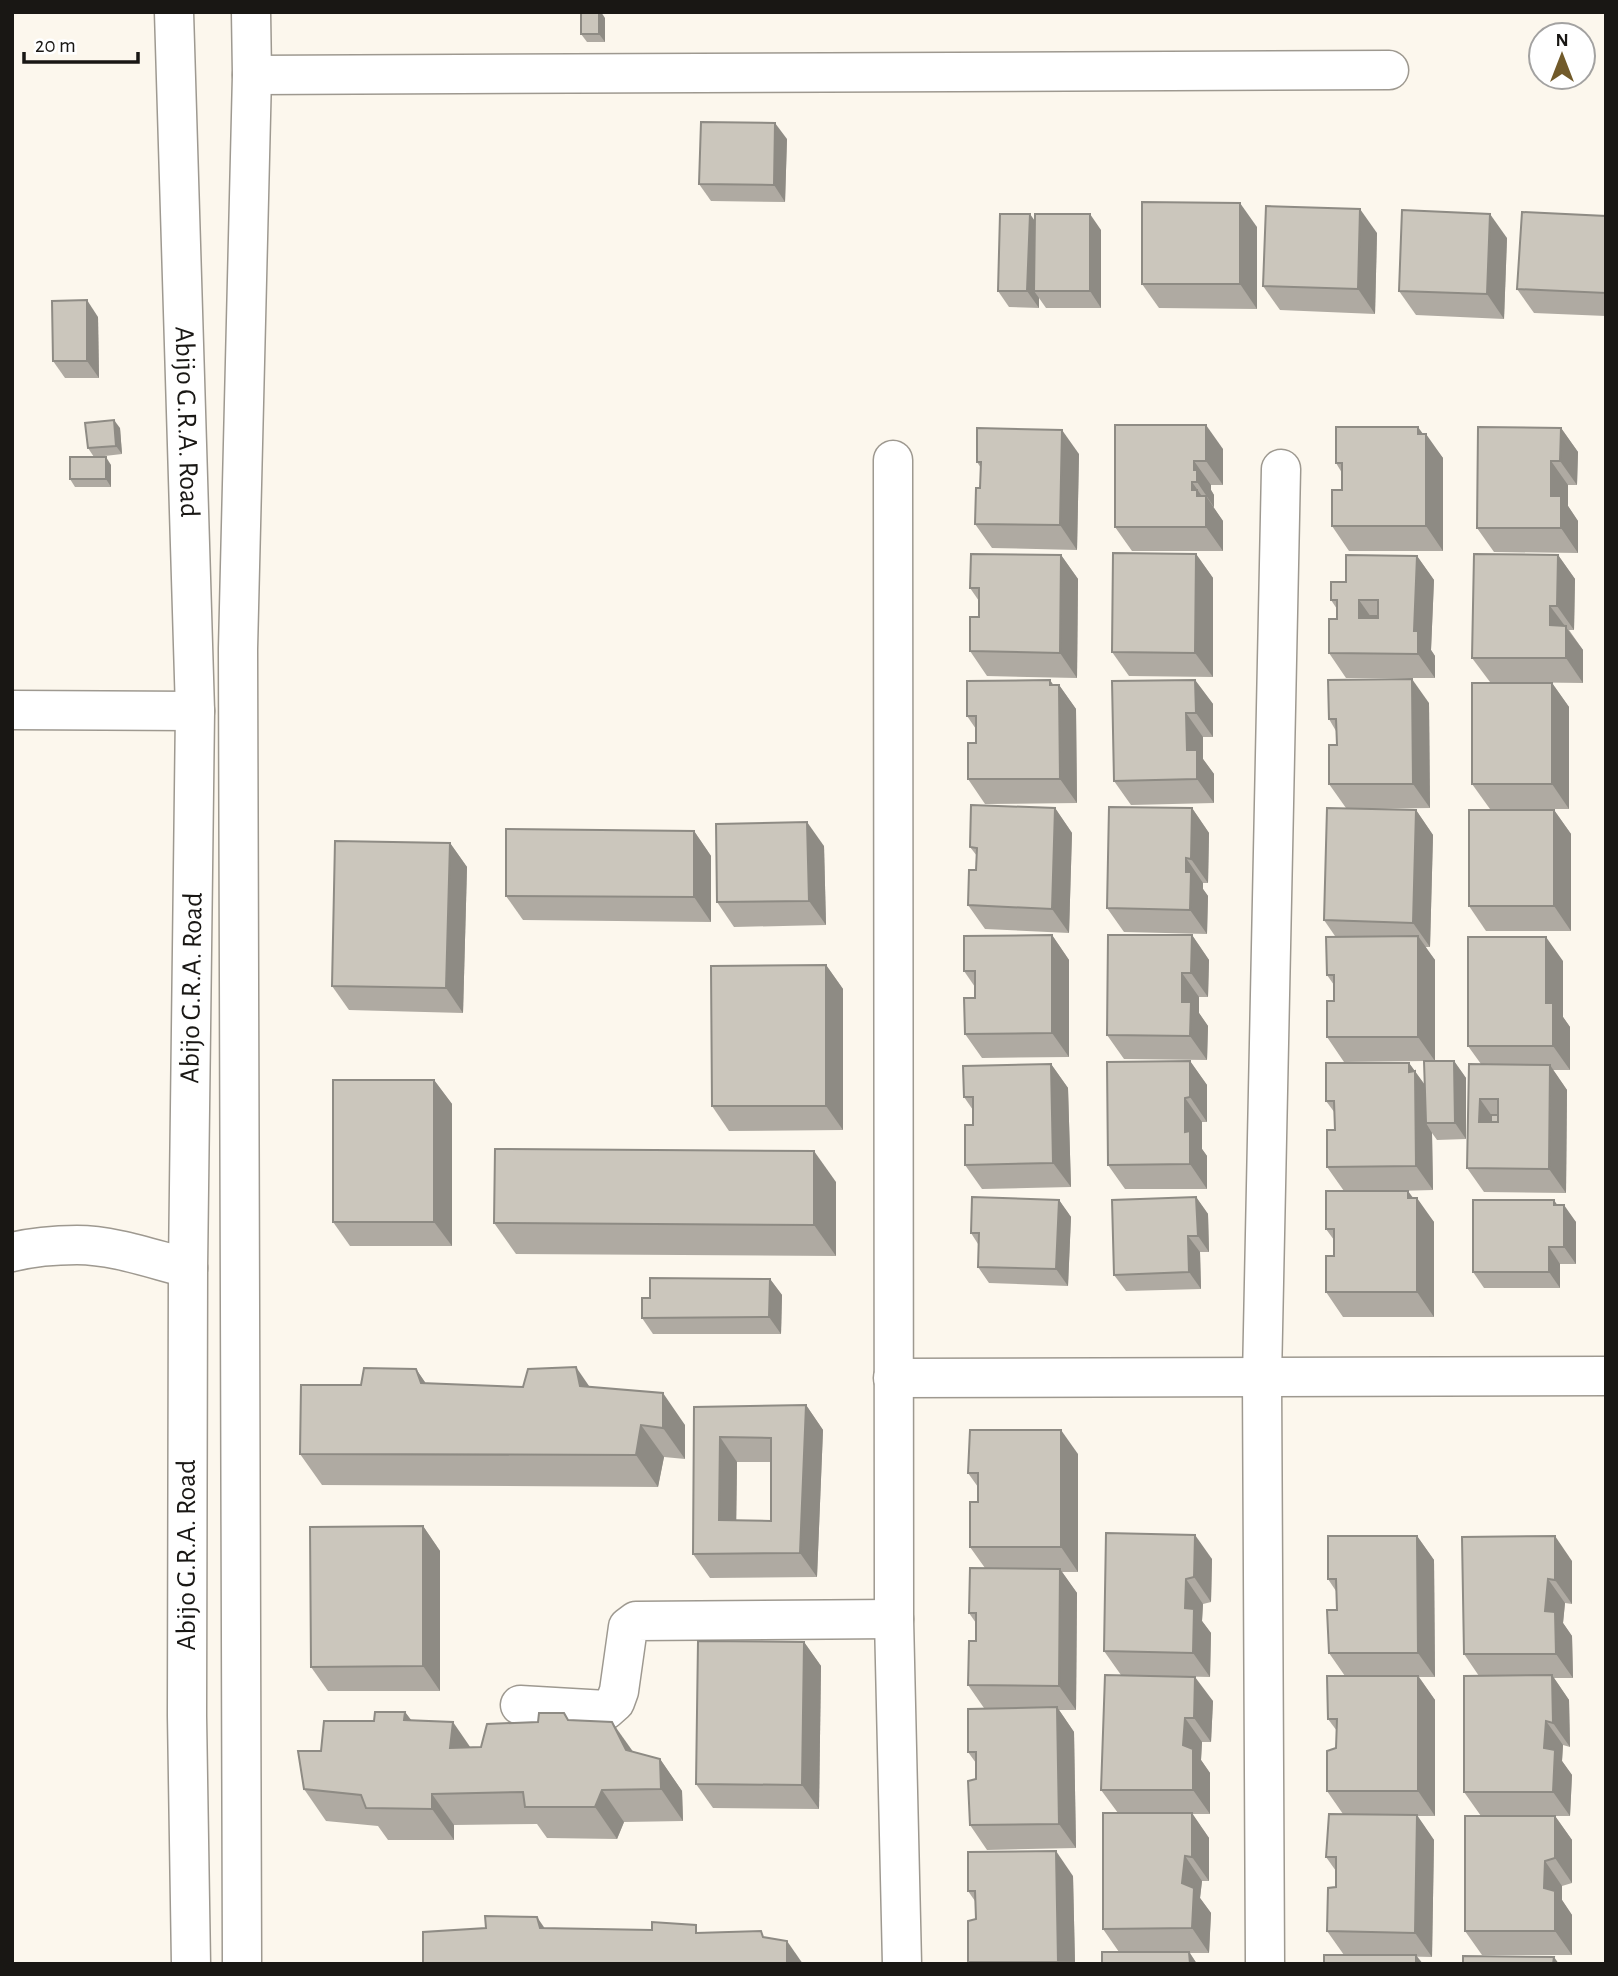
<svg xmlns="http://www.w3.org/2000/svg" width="1618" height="1976" font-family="'Alegreya Sans',sans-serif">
	<rect width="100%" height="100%" fill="#fcf7ed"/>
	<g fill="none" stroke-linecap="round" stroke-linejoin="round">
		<defs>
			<g id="minor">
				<path id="s1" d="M174,12l21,699 -7,557 -1,448 4,248"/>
				<path d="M252,75l1137,-5"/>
				<path d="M893,460l1,1159 8,345"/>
				<path d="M12,710l183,1"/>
				<path d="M12,1252c21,-5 43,-7 65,-7 36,0 75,14 111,23"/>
				<path d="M893,1378l713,-2"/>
				<path d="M520,1705l86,5 9,-8 4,-11 9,-64 8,-6 258,-2"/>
				<path d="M242,1964l-4,-1315 14,-574 -1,-63"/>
				<path d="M1265,1964l-3,-586 19,-909"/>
			</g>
		</defs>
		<use href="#minor" stroke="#9e9990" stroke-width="41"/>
		<use href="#minor" stroke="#fff" stroke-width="38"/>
	</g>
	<g fill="#afaaa2" fill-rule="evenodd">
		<path d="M605,18v24h-18l-6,-8z"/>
		<path d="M787,139l-2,63 -74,-1 -12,-17z"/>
		<path d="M1606,216v100l-72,-3 -17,-24z"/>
		<path d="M1035,222l66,8v78h-55l-7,-10v10l-30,-1 -11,-16z"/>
		<path d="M1257,227v82l-98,-1 -17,-24z"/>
		<path d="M1377,233l-2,81 -95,-4 -17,-24z"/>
		<path d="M1507,238l-3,81 -88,-4 -17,-24z"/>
		<path d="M98,317l1,61h-34l-12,-17z"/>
		<path d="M1115,425l108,24v36h-12v5l3,5v12h-1l10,14v30h-91l-17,-24z"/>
		<path d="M120,428l2,26 -26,3 15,8v22h-36l-5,-8 24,-22 -6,-9z"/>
		<path d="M1561,428l17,24 -1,33h-9v21l10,15v32l-84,-1 -17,-24z"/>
		<path d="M1423,434l20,24v93h-94l-17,-25 10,-36v-17l-6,-10z"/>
		<path d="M1079,454l-2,96 -85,-2 -17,-24 5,-36 1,-20 -4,-6z"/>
		<path d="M1196,554l17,24v99l-84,-1 -17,-24z"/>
		<path d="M1061,555l17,24 -1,99 -90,-2 -17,-25 9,-34v-16l-9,-13z"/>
		<path d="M1558,555l17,24 -1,51h-5l14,20v33l-93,-1 -18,-24z"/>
		<path d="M1417,556l17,24 -3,70 4,6v22h-89l-17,-25 8,-34v-10l-6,-9 15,-18z"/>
		<path d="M1195,680l18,24v33h-10v22l11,15v29l-83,2 -17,-24z"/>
		<path d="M1552,683l17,24v102h-79l-18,-25z"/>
		<path d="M1053,685h6l17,24 1,94 -92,1 -17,-25 8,-36v-14l-9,-13z"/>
		<path d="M1429,703l1,105 -71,1 57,1 17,25 -3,112h-5l10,13v101h19l12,17v61l-29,1 -5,-7 1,57 -36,1 16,7 21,24v95h-91l-17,-25 8,-36v-16l-8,-11 18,-38 -17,-24 8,-37v-17l-9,-12 83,-38 16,22 -1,-24 -80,1 -17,-25 7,-36v-16l-7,-10 8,-39 -11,-16 22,-112 -17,-24 8,-39 -1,-14 -7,-12z"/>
		<path d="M1055,808l17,25 -3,100 -84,-4 -17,-24 8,-35 1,-14 -7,-9z"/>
		<path d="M1192,808l17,25 -1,50h-5v6l5,7 -1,38 -83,-2 -17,-24z"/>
		<path d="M1554,810l17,24v97h-85l-17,-25z"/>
		<path d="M694,831l17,25v66l-188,-2 -17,-24z"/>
		<path d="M450,843l17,24 -4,146 -114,-3 -17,-24z"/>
		<path d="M824,846l2,79 -92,2 -17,-25z"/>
		<path d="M1052,935l17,25v97l-87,1 -17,-24 10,-36v-11l-11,-16z"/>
		<path d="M1192,935l17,25 -1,37h-9v16l9,13 -1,34 -83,-1 -17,-24z"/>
		<path d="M1563,961v56l7,10v43h-17l14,20 -1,103 -82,-1 -17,-24 14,-104 -13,-18z"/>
		<path d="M826,965l17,24v141l-114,1 -17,-25z"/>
		<path d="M1190,1061l17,24v37h-5v27l5,7v33h-82l-17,-24z"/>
		<path d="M1051,1064l17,24 3,99 -89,2 -17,-24 8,-40v-15l-9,-13z"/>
		<path d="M434,1080l18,24v142h-102l-17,-24z"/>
		<path d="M836,1182v74l-320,-2 -22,-31z"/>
		<path d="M1196,1197l12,17 1,38h-9l1,37 -75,2 -12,-16z"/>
		<path d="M1059,1200l12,17 -3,69 -79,-3 -11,-16v-23l-7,-11z"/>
		<path d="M1558,1205l18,17v42h-16v24h-76l-11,-16z"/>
		<path d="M770,1279l12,16 -1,39h-128l-11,-16z"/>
		<path d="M416,1369l10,15 97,3h67l95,38v34l-21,-2 -6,30 -336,-2 -22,-31 61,-69z"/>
		<path d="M806,1405l17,25 -6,147 -107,1 -17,-24 1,-147zM737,1462h34v59l-35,-1z"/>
		<path d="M1078,1454v118h-16l15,21 -1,117h-17l15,22 2,116 -89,2 -17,-25 6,-46v-16l-8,-11 16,-44 -16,-23 8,-44v-18l-7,-10 16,-45 -15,-21 8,-45v-15l-10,-14z"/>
		<path d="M423,1526l17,25v140h-112l-17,-24z"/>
		<path d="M1106,1533l106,26 -1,43 -8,2 -1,17 9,12 -1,44 -48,-1 51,25 -2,41h-9l-1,18 9,13v41h-18l17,24v43h-7l-2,17 11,15 -2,40h-19l7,11h-95l17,-12 -16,-23 15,-116 -17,-23 20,-115 -17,-24z"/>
		<path d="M1417,1536l17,24 1,117h-16l16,23v116h-18l17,24 -2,117 -88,-2 -17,-24 9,-44v-16l-10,-14 17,-43 -16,-23 9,-43 1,-17 -9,-12 17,-43 -16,-23 8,-43 -1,-19 -8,-12z"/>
		<path d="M1462,1537l110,24v43l-7,-1 -2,20 9,13 1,42h-19l15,22 1,47 -7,-2 -1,16 10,14 -2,41h-15l17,24v43l-10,3v14l10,15v40h-90l-17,-24 16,-115 -17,-24 15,-116 -15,-22z"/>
		<path d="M804,1642l17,24 -2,143 -106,-1 -17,-24z"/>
		<path d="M405,1712l7,9 59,27 10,-1 57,-25 31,-2 64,32 27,7 22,32 1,30 -59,1 -7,17 -70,-1 -10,-14 -83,1v15h-66l-10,-14 -52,-5 -22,-32 17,-38 53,-30z"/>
		<path d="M1073,1876l2,88h-106l-1,-2 8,-43 -1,-18 -7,-10z"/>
	</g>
	<g fill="#8e8b84">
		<path d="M599,12h2l4,6v24l-6,-8z"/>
		<path d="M775,123l12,16 -2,63 -11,-17z"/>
		<path d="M1240,203l17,24v82l-17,-25z"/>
		<path d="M1360,209l17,24 -2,81 -17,-25z"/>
		<path d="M1030,214l12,17 -8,60 5,7v10l-12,-17z"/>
		<path d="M1090,214l11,16v78l-11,-17z"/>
		<path d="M1490,214l17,24 -3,81 -17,-25z"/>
		<path d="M87,300l11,17 1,61 -12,-17z"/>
		<path d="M114,420l6,8 2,26 -6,-8z"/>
		<path d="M1206,425l17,24v36l-17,-24z"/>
		<path d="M1418,427l8,11v-4l17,24v93l-17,-25z"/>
		<path d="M1561,428l17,24 -1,33 -17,-24z"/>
		<path d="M1062,430l17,24 -2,96 -17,-25z"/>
		<path d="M106,457l5,8v22l-5,-8z"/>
		<path d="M1194,461l17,24v5l3,5v12l-17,-25 -3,-12z"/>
		<path d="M1551,461l17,24v21l10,15v32l-17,-25 -10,-32z"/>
		<path d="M1192,482l14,20v-6l17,25v30l-17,-24 -14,-37z"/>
		<path d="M1196,554l17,24v99l-18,-24z"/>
		<path d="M1061,555l17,24 -1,99 -17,-25z"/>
		<path d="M1558,555l17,24 -1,51 -17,-24z"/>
		<path d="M1417,556l17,24 -3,70 4,6v22l-17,-24 -4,-23z"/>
		<path d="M1359,600l17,24 -17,-6z"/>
		<path d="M1550,606l33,44v33l-17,-25 -16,-33z"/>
		<path d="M1412,679l17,24 1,105 -17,-24z"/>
		<path d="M1050,680l9,13v-8l17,24 1,94 -17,-24z"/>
		<path d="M1195,680l18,24v33l-17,-24z"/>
		<path d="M1552,683l17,24v102l-17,-25z"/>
		<path d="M1186,713l17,24v22l11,15v29l-17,-24 -10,-29z"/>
		<path d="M1055,808l17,25 -3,100 -17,-24z"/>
		<path d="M1192,808l17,25 -1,50 -17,-24z"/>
		<path d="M1416,810l17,25 -3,112 -17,-24z"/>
		<path d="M1554,810l17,24v97l-17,-25z"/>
		<path d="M807,822l17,24 2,79 -17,-24z"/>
		<path d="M694,831l17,25v66l-17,-25z"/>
		<path d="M450,843l17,24 -4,146 -17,-25z"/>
		<path d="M1186,858l17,25v6l5,7 -1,38 -17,-24 -4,-38z"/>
		<path d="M1052,935l17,25v97l-17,-24z"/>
		<path d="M1192,935l17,25 -1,37 -17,-24z"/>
		<path d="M1418,936l17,24v101l-17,-24z"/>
		<path d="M1546,937l17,24v56l7,10v43l-17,-24 -7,-43z"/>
		<path d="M826,965l17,24v141l-17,-24z"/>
		<path d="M1182,973l17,24v16l9,13 -1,34 -17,-24 -8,-34z"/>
		<path d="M1190,1061l17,24v37l-17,-25z"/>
		<path d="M1454,1061l12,17v61l-11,-16z"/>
		<path d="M1409,1063l23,32 -6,28 6,10 1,57 -17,-24z"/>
		<path d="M1051,1064l17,24 3,99 -18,-24z"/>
		<path d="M1550,1065l17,25 -1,103 -17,-24z"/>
		<path d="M434,1080l18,24v142l-18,-24z"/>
		<path d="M1185,1098l17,24v27l5,7v33l-17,-25 -5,-32z"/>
		<path d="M1480,1099l17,24 -18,-1z"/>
		<path d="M814,1151l22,31v74l-22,-31z"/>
		<path d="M1408,1191l9,12v-5l17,24v95l-17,-25z"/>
		<path d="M1196,1197l12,17 1,38 -11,-16z"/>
		<path d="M1059,1200l12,17 -3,69 -12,-17z"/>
		<path d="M1554,1200l10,15v-10l12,17v42l-12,-17 -10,-42z"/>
		<path d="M1188,1236l12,16 1,37 -12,-17z"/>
		<path d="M1549,1247l11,17v24l-11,-16z"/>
		<path d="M770,1279l12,16 -1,39 -12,-17z"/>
		<path d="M576,1367l22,32 -18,-13z"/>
		<path d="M416,1369l22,32 -17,-18z"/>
		<path d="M663,1393l22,32v34l-22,-31z"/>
		<path d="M806,1405l17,25 -6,147 -17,-24z"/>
		<path d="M641,1425l23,32 -6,30 -22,-32z"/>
		<path d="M1061,1430l17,24v118l-17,-25z"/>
		<path d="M720,1437l17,25 -1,82 -17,-24z"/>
		<path d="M423,1526l17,25v140l-17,-25z"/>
		<path d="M1195,1535l17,24 -1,43 -17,-25z"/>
		<path d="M1417,1536l17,24 1,117 -17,-24z"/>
		<path d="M1555,1536l17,25v43l-17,-24z"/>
		<path d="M1060,1569l17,24 -1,117 -17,-24z"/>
		<path d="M1186,1579l17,25 -1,17 9,12 -1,44 -17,-24 -8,-45z"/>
		<path d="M1548,1579l17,24 -2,20 9,13 1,42 -17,-24 -11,-43z"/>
		<path d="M804,1642l17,24 -2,143 -17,-24z"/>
		<path d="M1552,1675l17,25 1,47 -17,-24z"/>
		<path d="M1418,1676l17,24v116l-17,-25z"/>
		<path d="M1195,1677l18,24 -2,41 -17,-24z"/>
		<path d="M1057,1707l17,25 2,116 -17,-24z"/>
		<path d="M405,1712l23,31 -24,-23z"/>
		<path d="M1185,1718l17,24 -1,18 9,13v41l-17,-24 -10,-45z"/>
		<path d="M1546,1721l17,24 -1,16 10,14 -2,41 -17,-24 -9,-44z"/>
		<path d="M453,1722l22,32 -25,-6z"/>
		<path d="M612,1722l22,31 -8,-3z"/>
		<path d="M660,1759l22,32 1,30 -22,-32z"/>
		<path d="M602,1790l22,32 -7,17 -22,-32z"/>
		<path d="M432,1794l22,31v15l-22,-31z"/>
		<path d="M1192,1813l17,25v43l-17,-24z"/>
		<path d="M1417,1815l17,25 -2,117 -17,-24z"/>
		<path d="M1555,1816l17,24v43l-17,-25z"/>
		<path d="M1056,1851l17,25 2,88h-16l-1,-2z"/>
		<path d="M1185,1856l17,25 -2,17 11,15 -2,40 -17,-25 -10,-45z"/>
		<path d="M1545,1861l17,25v14l10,15v40l-17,-24 -11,-43z"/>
		<path d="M537,1917l22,32 -19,-21z"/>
		<path d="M787,1941l16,23h-16z"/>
		<path d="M1189,1952l8,12h-7z"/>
		<path d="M1416,1955l7,9h-7z"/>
		<path d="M1554,1957l5,7h-6z"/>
	</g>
	<g fill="#cbc6bc" stroke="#8e8b84" stroke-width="2" fill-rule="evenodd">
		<rect x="581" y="12" width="18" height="22"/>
		<path d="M701,122l74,1 -1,62 -75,-1z"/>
		<path d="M1142,202l98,1v81h-98z"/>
		<path d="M1266,206l94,3 -2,80 -95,-3z"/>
		<path d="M1402,210l88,4 -3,80 -88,-3z"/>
		<path d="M1522,212l84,4v77l-89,-4z"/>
		<path d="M1000,214h30l-3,77h-29z"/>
		<path d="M1035,214h55v77h-56z"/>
		<path d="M87,300v61h-34l-1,-60z"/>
		<path d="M114,420l2,26 -28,2 -3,-25z"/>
		<path d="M1115,425h91v36h-12v9h3v12h-5v8h5v6h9v31h-91z"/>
		<path d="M1336,427h82v7h8v92h-94v-36h10v-27h-6z"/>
		<path d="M1478,427l83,1 -1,33h-9v35h10v32h-84z"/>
		<path d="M977,428l85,2 -2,95 -85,-1 1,-36h4l1,-26h-4z"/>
		<rect x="70" y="457" width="36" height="22"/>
		<path d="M1113,553l83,1 -1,99 -83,-1z"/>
		<path d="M971,554l90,1 -1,98 -90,-2v-34h9v-29h-9z"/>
		<path d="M1474,554l84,1 -1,51h-7v19l16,1v32h-94z"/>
		<path d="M1346,555l71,1 -3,75h4v23l-89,-1v-34h8v-19h-6v-18h15zM1359,600h19v18h-19z"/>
		<rect x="1370" y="616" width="8" height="2"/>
		<path d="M1412,679l1,105h-84v-39h8l-1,-26h-7l-1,-39z"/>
		<path d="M1050,680v5h9l1,94h-92v-36h8v-27h-9v-35z"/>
		<path d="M1195,680l1,33h-10l1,37h10v29l-83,2 -2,-100z"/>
		<rect x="1472" y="683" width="80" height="101"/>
		<path d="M971,805l84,3 -3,101 -84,-4 1,-35h7l1,-22 -7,-1z"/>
		<path d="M1109,807l83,1 -1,51 -5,-1v14h5l-1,38 -83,-2z"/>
		<path d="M1327,808l89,2 -3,113 -89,-3z"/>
		<rect x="1469" y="810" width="85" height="96"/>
		<path d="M807,822l2,79 -92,1 -1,-78z"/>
		<path d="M506,829l188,2v66l-188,-1z"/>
		<path d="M335,841l115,2 -4,145 -114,-2z"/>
		<path d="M1052,935v98l-87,1 -1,-36h11v-27h-11v-35z"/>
		<path d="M1108,935h84l-1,38h-9v29h9l-1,34 -83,-1z"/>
		<path d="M1418,936v101h-91v-36h7v-26h-7l-1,-38z"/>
		<path d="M1468,937h78v66h7v43h-85z"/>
		<path d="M826,965v141h-114l-1,-140z"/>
		<path d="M1190,1061v36l-5,1v34l5,-1v33l-82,1 -1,-103z"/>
		<path d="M1424,1061h30l1,62h-29z"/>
		<path d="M1326,1063h83v9l6,-1 1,95 -89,1v-37h8l-1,-29h-8z"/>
		<path d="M1051,1064l2,99 -88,2v-40h8v-28h-9l-1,-31z"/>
		<path d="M1469,1064l81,1 -1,104 -82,-1zM1480,1099h18v23h-19z"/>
		<rect x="333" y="1080" width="101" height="142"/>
		<rect x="1491" y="1115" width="7" height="7"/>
		<path d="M495,1149l319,2v74l-320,-2z"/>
		<path d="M1326,1191h82v7h9v94h-91v-36h8v-27h-8z"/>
		<path d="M972,1197l87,3 -3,69 -78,-2 1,-34h-8z"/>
		<path d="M1196,1197l2,39h-10l1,36 -75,3 -2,-75z"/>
		<path d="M1473,1200h81v5h10v42h-15v25h-76z"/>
		<path d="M650,1278l120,1 -1,38 -127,1v-20h8z"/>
		<path d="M576,1367l4,19 83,7v35l-22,-3 -5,30 -336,-1 1,-69h60l3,-17 52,1 5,14 102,4 5,-18z"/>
		<path d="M806,1405l-6,148 -107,1 1,-147zM720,1437l51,1v83l-52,-1z"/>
		<path d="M970,1430h91v117h-91v-45h8v-29h-10z"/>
		<path d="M423,1526v140l-112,1 -1,-140z"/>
		<path d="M1106,1533l89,2 -1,42 -8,2 -1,29 9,1 -1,44 -89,-2z"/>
		<path d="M1328,1536h89l1,117h-89l-2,-43h10l-1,-31h-8z"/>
		<path d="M1555,1536v44l-7,-1 -3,32 10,1 1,42h-92l-2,-117z"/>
		<path d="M970,1568l90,1 -1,117 -91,-1 1,-44h7v-28h-7z"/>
		<path d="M698,1641l106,1 -2,143 -106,-1z"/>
		<path d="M1105,1675l90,2 -1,41h-9l-2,27 10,4v41h-92z"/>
		<path d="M1552,1675l1,48 -7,-2 -2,27 11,2 -2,42h-89v-116z"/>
		<path d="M1327,1676h91v115h-91v-40l9,-3 1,-29h-9z"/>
		<path d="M1057,1707l2,117 -89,1 -2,-44 8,-2v-27h-8v-43z"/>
		<path d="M375,1712h30l-1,8 49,2 -3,26 31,-1 6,-23 51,-2 1,-9h25l4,7 44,2 14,28 34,9 1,30 -59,1 -7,17h-70l-2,-15 -91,2v15l-66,-1 -5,-13 -57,-6 -6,-38h23l3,-30h50z"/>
		<path d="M1103,1813h89v44l-7,-1 -3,27 12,5 -2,40 -89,1z"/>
		<path d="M1329,1814l88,1 -2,118 -88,-2 1,-43 8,-1v-30h-10z"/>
		<path d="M1465,1816h90v42l-10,3 -1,27 11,3v40h-90z"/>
		<path d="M1056,1851l2,111h-90v-41l8,-2 -1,-28h-7v-39z"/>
		<path d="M485,1916l52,1 3,11 112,2v-8l44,3v8l65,-2 2,6 24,4v23h-364v-32l63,-4z"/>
		<path d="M1102,1952h87l1,12h-88z"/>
		<rect x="1324" y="1955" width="92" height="9"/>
		<path d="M1463,1956l91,1 -1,7h-90z"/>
	</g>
	<g text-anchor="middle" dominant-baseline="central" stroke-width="7" stroke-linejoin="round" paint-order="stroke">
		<g font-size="28" fill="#191714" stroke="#fff">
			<text stroke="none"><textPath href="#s1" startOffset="410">Abijo G.R.A. Road</textPath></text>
			<text transform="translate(192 988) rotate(-89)">Abijo G.R.A. Road</text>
			<text transform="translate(187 1555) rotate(-90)">Abijo G.R.A. Road</text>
		</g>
	</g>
	<rect width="1618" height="1976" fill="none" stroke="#191714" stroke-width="28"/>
	<g transform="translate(1562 56)"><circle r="33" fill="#ffffff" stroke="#a3a2a1" stroke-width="2"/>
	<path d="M0-5L12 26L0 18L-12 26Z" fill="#715a2a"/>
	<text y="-10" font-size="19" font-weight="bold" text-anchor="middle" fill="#191714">N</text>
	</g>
	<path d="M24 52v10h114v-10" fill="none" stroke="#191714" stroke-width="3.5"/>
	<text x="35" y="52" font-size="21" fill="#191714" stroke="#ffffff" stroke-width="5" paint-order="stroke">20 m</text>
</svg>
